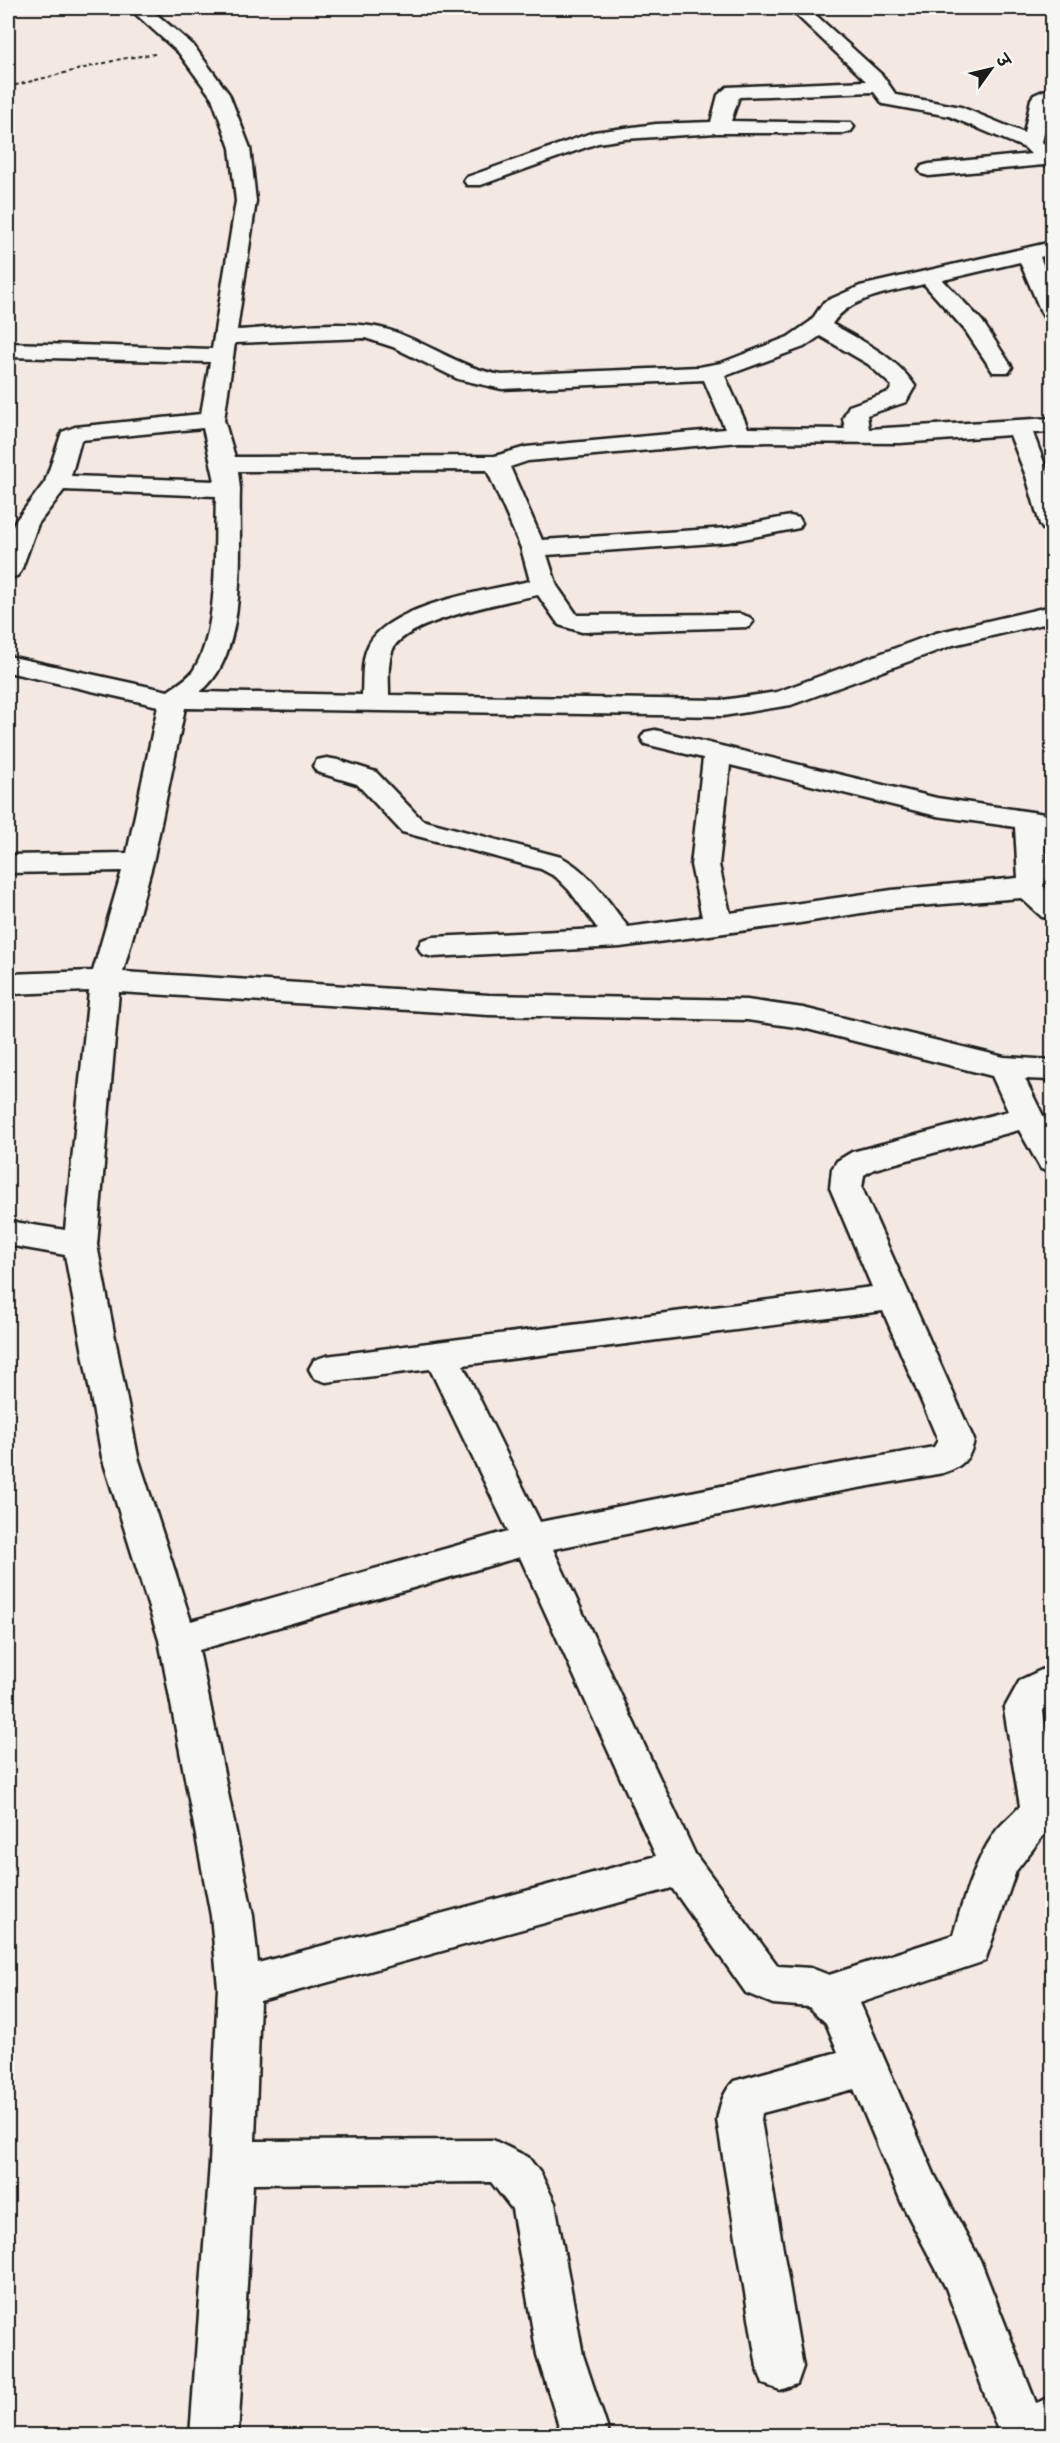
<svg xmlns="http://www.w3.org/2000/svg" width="1060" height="2443" font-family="'Indie Flower','Playpen Sans Deva',sans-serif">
	<rect width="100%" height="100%" fill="#f3e8e2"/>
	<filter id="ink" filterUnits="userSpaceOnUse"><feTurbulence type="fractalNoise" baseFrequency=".0167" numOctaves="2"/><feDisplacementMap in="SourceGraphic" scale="12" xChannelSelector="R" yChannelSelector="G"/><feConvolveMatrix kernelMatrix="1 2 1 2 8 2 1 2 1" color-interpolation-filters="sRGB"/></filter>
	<g filter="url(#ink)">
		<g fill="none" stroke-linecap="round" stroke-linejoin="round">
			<defs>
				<g id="minor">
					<path d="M129,8h20l44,37 36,49 21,54 6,53 -19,129c45,-2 113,-13 155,1 38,13 70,38 110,44l197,-8 22,-4 67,-26 23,-16 13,-19 36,-16 192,-44v12l-12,3 12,30v32l-8,-2 -3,-5 -21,-50 -77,18 39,41 30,46 -3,5h-16l-28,-42 -41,-46c-31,8 -74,12 -92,40 30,17 63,32 83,62l-9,16 -39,13 2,14 183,-11v14l-19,1 19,51v47l-9,-2 -3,-5 -14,-48 -16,-41 -110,8 -161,-1 -211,19 -18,6 32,73 186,-12 62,-12 9,2 3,5 -3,5 -71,14 -181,13 10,31 20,29 163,-1 9,3 4,5 -4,5 -167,5 -23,-7 -21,-30c-30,6 -133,26 -145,54 -6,13 -4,32 -4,46l334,5 54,-8 159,-59 116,-27v16l-99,23 -162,60 -68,11 -538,-8 -32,154 -30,110 366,23 258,5 56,8 201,49 48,3v20l-27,-1 27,55v38l-11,-3 -22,-39 -145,39 -10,6 -2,13 112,252c-4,20 -13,27 -31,33l-141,25 -249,51 142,305 83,112 33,2 18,7 124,-40c10,-35 21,-72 41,-101 7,-11 18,-18 26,-28l-16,-97 16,-29 32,-15v36l-9,10 9,54v59l-36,47 -31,90 -125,42 75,173 45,84 56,143 16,-6v39h-52l-54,-148 -43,-82 -49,-117 -92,24 -1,7 42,247 -6,17 -17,6 -17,-6 -6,-17 -40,-247c3,-15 6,-28 17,-39l104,-29 -12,-29 -17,-16 -36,-3 -27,-11 -74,-105 -412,113 -5,140 238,-1 35,17 13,17 14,29 28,152 27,81h-48l-25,-81 -25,-146 -21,-27 -238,2 -15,252h-48l20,-273 8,-176 -7,-71 -52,-276 -57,-183 -37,-202 -57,-10v-24l57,9 24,-239 -81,3v-20l85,-3 29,-100 -114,2v-18l119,-2 31,-147 -150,-34v-16l160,35c8,-6 19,-12 25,-20 27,-40 21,-127 23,-175l-152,-6 -26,34 -17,47 -4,5 -9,2v-39l6,-16 31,-41 17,-50 13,-5 126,-13 9,-52 -202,-5v-14l204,6 24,-148 -6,-53 -18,-50 -33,-45zM820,336l48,28 24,22 -3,6 -40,14 -6,12 2,11 -97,-1 -23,-52 79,-29zM365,338l28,9 65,32 44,10 202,-9 21,49 -199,18 -31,9 -260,1 -11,-37 11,-77zM203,428l12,53 -144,-5 10,-36zM487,470l34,78 9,33c-42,9 -139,23 -161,63 -8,15 -6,35 -7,51l-162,-3c50,-38 38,-145 40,-203l-2,-18zM119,992l370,23 258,5 56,8 189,48 16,35 -156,41 -15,9 -5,8 -2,19 42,99 -546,69 -12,4 -5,9 5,9 12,4 104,-13 78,162 -317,90 -53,-164 -41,-212zM883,1311l55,129 -4,7 -132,23 -262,52 -77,-157zM520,1557l136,299 -398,107 -5,-47 -54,-266z"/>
					<path d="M789,8h19l74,67 14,20 65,12 63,26 7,-34 3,-4 18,-8v14l-10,41 10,9v16l-8,-2 -115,11 -7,-2 -3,-4 3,-4 7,-2 102,-10 -6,-6 -76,-32 -66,-12 -9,-12 -135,5 -8,24 120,2 3,4 -3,4 -7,2h-128l-91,6 -27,4 -117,42h-14l-3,-4 3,-4 127,-45 62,-8 55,-2 7,-27 9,-8 139,-6z"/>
					<path d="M655,730l282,68 115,17v16h-8l3,45 -4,10 9,8v25l-10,-2 -21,-19 -129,10 -92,15 -180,24 -187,10 -11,-3 -4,-7 4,-7 11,-3 165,-8 -29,-39 -13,-13 -15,-8 -139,-37 -45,-48 -40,-12 -4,-6 4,-6 10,-2 11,2 38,12 46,48 139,37c29,15 47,44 67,70l74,-10 -11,-52 12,-107 -58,-14 -4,-6 4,-6zM730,765l207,51 78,11 3,51 -126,12 -162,23 -11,-48z"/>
				</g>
			</defs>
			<use href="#minor" stroke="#1c1c1c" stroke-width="5"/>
			<path stroke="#1c1c1c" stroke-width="2" stroke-dasharray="4 3" stroke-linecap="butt" d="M8,87l113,-28 34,-5"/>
			<use href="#minor" fill="#f6f6f2" fill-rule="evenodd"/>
		</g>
	</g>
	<rect width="1060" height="2443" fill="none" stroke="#f6f6f2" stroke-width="30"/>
	<rect x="15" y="15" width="1030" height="2413" fill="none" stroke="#1c1c1c" stroke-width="2" filter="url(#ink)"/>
	<g transform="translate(991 69) rotate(56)" stroke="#f6f6f2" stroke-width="4.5" paint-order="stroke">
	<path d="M0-4.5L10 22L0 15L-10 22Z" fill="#1c1c1c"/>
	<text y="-9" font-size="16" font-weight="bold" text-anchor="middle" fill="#1c1c1c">उ</text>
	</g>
</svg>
